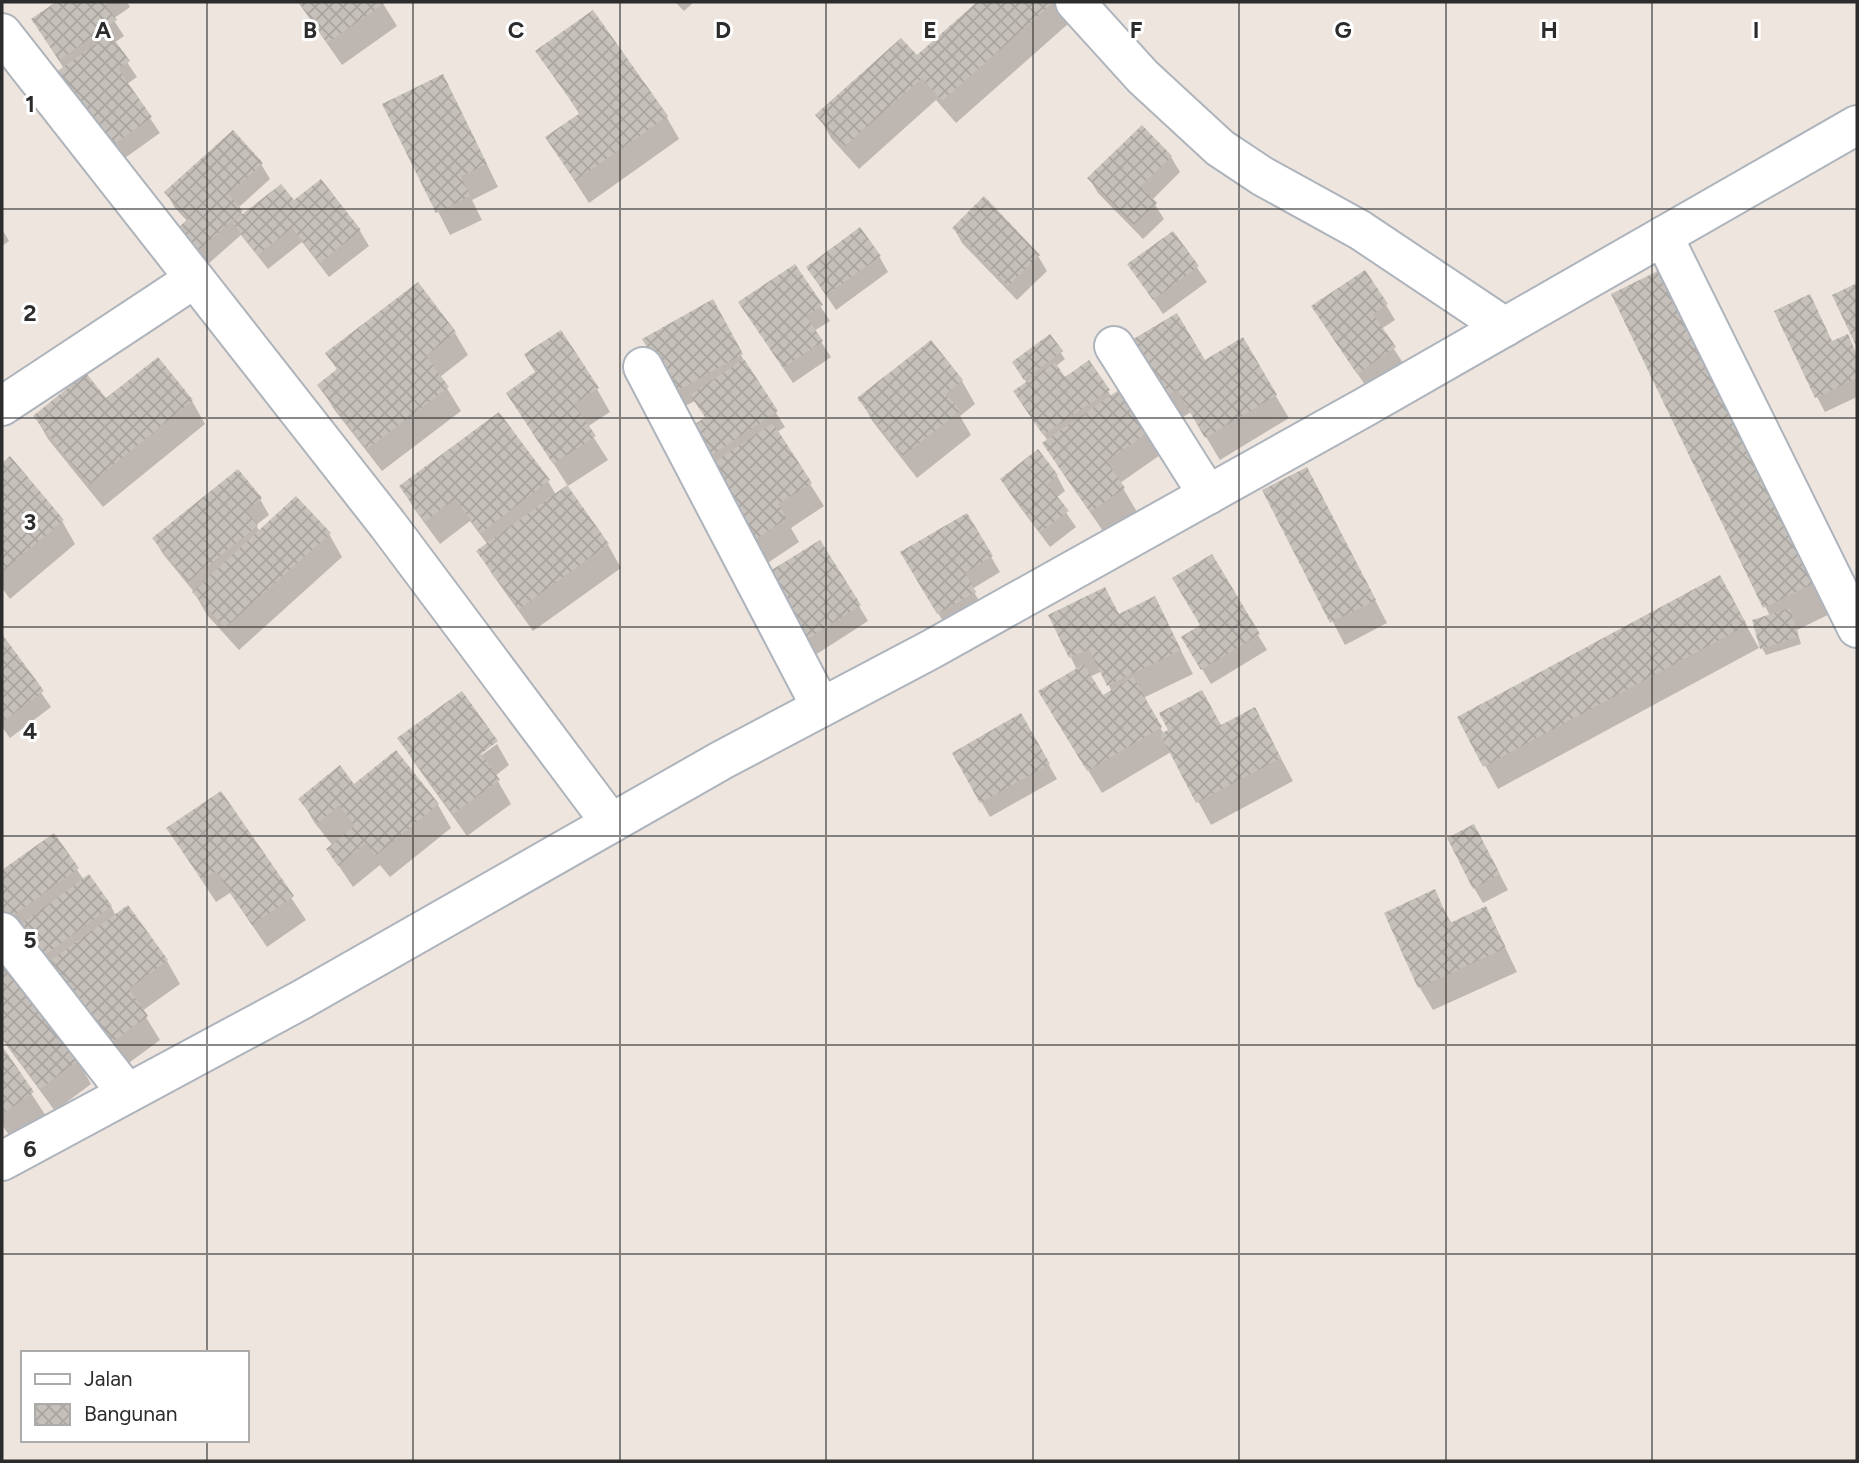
<svg xmlns="http://www.w3.org/2000/svg" width="1859" height="1463" font-family="Figtree,sans-serif">
	<defs>
		<pattern id="building-cross-hatch" width="8" height="8" patternUnits="userSpaceOnUse" patternTransform="scale(1.75)"><rect width="8" height="8" fill="#c6c0ba"/><path d="M0 0l8 8M0 8l8-8" fill="none" stroke="#aaa5a0"/></pattern>
	</defs>
	<rect width="100%" height="100%" fill="#eee5de"/>
	<g fill="#0003" fill-rule="evenodd">
		<path d="M59,2h68l3,5 -17,12 11,17 -10,7 23,34 -10,7 33,49 -38,27 -89,-140z"/>
		<path d="M298,2h84l15,24 -55,39z"/>
		<path d="M675,2h19l-10,9z"/>
		<path d="M979,2h76l13,22 -112,99 -20,-23 -77,69 -28,-31 -13,-23 99,-57z"/>
		<path d="M538,51l128,65 13,23 -90,64 -42,-65 33,-23z"/>
		<path d="M455,99l43,88 -26,13 10,20 -32,15 -66,-130z"/>
		<path d="M1171,157l9,15 -28,28 12,19 -21,20 -45,-46 -9,-15z"/>
		<path d="M261,164l9,15 -32,29 5,7 51,-12 27,-22 39,50 9,15 -40,31 -27,-35 -34,27 -27,-34 -34,30 -19,-21v-22l-13,-14 -9,-16z"/>
		<path d="M954,228l84,28 9,15 -30,29 -55,-57z"/>
		<path d="M2,229l7,12 -7,5z"/>
		<path d="M1173,233l34,49 -44,32 -33,-49z"/>
		<path d="M879,256l9,16 -52,38 -28,-42z"/>
		<path d="M794,266l36,55 -16,10 17,26 -38,26 -44,-66z"/>
		<path d="M1613,295l225,315 -41,20 4,14 -35,11 -4,-7 8,-32z"/>
		<path d="M712,301l37,69 36,57 -8,5 47,74 -33,22 8,14 -39,26 -44,-105 -14,-21 4,-24 -11,-17 -12,6 -38,-68z"/>
		<path d="M1386,305l9,15 -14,9 22,34 -36,25 -45,-67z"/>
		<path d="M455,333l13,22 -28,22 21,34 -79,60 -49,-63 -13,-23 18,-14 -10,-17z"/>
		<path d="M1050,337l15,22 -9,7 8,13 44,12 4,6 10,-7 41,63 -43,30 17,29 -32,22 -47,-68 -13,-22 3,-3 -24,-35 3,-23 -9,-13z"/>
		<path d="M1847,337l10,18v42l-32,15 -8,-15z"/>
		<path d="M1242,340l47,78 -69,42 -29,-48 -17,11 -34,-55 65,-5z"/>
		<path d="M931,342l31,39 13,23 -15,12 11,19 -54,43 -44,-56 -13,-23z"/>
		<path d="M597,389l13,23 -23,15 21,33 -40,26 -60,-93z"/>
		<path d="M192,401l13,23 -102,83 -55,-68 -13,-23z"/>
		<path d="M10,458l52,63 13,23 -65,55 -8,-11v-123z"/>
		<path d="M1057,476l8,15 -9,7 20,29 -26,20 -39,-52 -9,-15z"/>
		<path d="M548,481l8,14 52,50 13,23 -88,63 -41,-57 -14,-23 10,-6 -18,-24 -30,23 -25,-34 -14,-23z"/>
		<path d="M1264,491l55,1 68,131 -42,22z"/>
		<path d="M260,499l9,16 -13,10 4,7 69,2 13,23 -103,93 -32,-35 -13,-23 -31,-38 -9,-15z"/>
		<path d="M966,515l34,57 -28,17 11,18 -36,21 -45,-75z"/>
		<path d="M1211,557l56,93 -56,34 -28,-47 19,-11z"/>
		<path d="M1154,598l39,76 -50,24 21,36 57,-7 46,5 26,49 -82,44 -40,-73 -69,41 -48,-79 23,-44 -27,-55 69,1zM1102,671l10,21 -10,6 -12,-21z"/>
		<path d="M1732,600l27,48 -261,141 -39,-71z"/>
		<path d="M859,606l9,15 -62,40 -28,-43z"/>
		<path d="M2,637l49,70 -41,31 -8,-11z"/>
		<path d="M1020,716l37,63 -67,38 -36,-63z"/>
		<path d="M400,738l73,19 2,3 22,-16 12,21 -14,11 16,28 -44,32 -54,-75z"/>
		<path d="M396,753l42,52 13,23 -61,49 -10,-12 -27,22 -25,-37 5,-4 -19,-24 -13,-23 53,-13z"/>
		<path d="M221,793l85,127 -39,27 -37,-54 -14,9 -48,-73z"/>
		<path d="M54,836l30,44 27,26 5,10 12,-9 39,54 13,23 -38,27 18,29 -38,28 -120,-149v-46z"/>
		<path d="M1482,841l26,49 -25,13 -9,-15z"/>
		<path d="M1434,892l18,32 34,-16 31,64 -84,38 -13,-22 -34,-74z"/>
		<path d="M5,963l73,98 13,23 -36,27 -53,-72v-73z"/>
		<path d="M2,1049l44,67 -34,23 -10,-14z"/>
	</g>
	<g fill="url(#building-cross-hatch)">
		<path d="M56,2h51l-2,2 12,16 -58,40 -28,-41z"/>
		<path d="M299,2h87l-59,41z"/>
		<path d="M977,2h77l-112,99 -20,-23 -78,69 -29,-32 86,-77 16,17z"/>
		<path d="M593,10l75,106 -93,65 -30,-44 35,-24 -45,-62z"/>
		<path d="M110,34l20,27 -12,8 34,48 -40,29 -60,-71z"/>
		<path d="M443,74l44,90 -26,12 9,20 -34,17 -54,-109z"/>
		<path d="M1142,125l30,31 -31,30 16,17 -23,22 -47,-47z"/>
		<path d="M233,130l30,33 -35,31 15,17 -45,40 -21,-22 11,-10 -24,-27z"/>
		<path d="M321,179l40,51 -41,33 -28,-35 -34,27 -26,-33 49,-38 13,16z"/>
		<path d="M984,196l56,59 -32,31 -56,-58z"/>
		<path d="M860,227l21,29 -55,39 -20,-28z"/>
		<path d="M1173,231l26,35 -46,34 -26,-36z"/>
		<path d="M795,264l28,41 -17,11 17,25 -40,27 -45,-66z"/>
		<path d="M1670,265l152,314 -59,29 -152,-314z"/>
		<path d="M1365,270l23,34 -15,10 23,33 -39,27 -46,-68z"/>
		<path d="M418,282l38,50 -30,24 23,31 -82,62 -50,-64 20,-16 -12,-16z"/>
		<path d="M1857,283v65l-25,-53z"/>
		<path d="M1810,294l22,47 16,-7 9,21v23l-42,20 -41,-87z"/>
		<path d="M713,299l30,55 -70,39 -31,-54z"/>
		<path d="M1177,313l28,47 38,-23 34,58 -72,43 -28,-48 -18,11 -34,-57z"/>
		<path d="M561,330l38,58 -25,16 22,32 -43,28 -47,-71 29,-21 -11,-18z"/>
		<path d="M1050,334l13,17 -39,29 -12,-18z"/>
		<path d="M931,340l32,40 -17,14 14,17 -57,45 -46,-58z"/>
		<path d="M158,357l35,43 -104,85 -56,-69 53,-43 20,25z"/>
		<path d="M744,359l34,52 -68,45 -19,-29 14,-10 -15,-22z"/>
		<path d="M1089,360l21,30 -67,45 -30,-44 42,-29 10,15z"/>
		<path d="M1123,387l28,43 -44,31 18,27 -35,24 -48,-69z"/>
		<path d="M499,412l51,68 -69,53 -26,-34 -30,23 -26,-36z"/>
		<path d="M773,423l39,60 -34,21 9,14 -41,28 -36,-81z"/>
		<path d="M1038,449l20,26 -11,9 22,27 -29,21 -40,-53z"/>
		<path d="M10,456l54,64 -62,52v-109z"/>
		<path d="M1307,467l69,133 -46,23 -68,-133z"/>
		<path d="M238,469l24,29 -16,13 12,14 -70,57 -36,-44z"/>
		<path d="M567,485l42,59 -90,65 -43,-58z"/>
		<path d="M296,496l35,37 -106,95 -33,-36z"/>
		<path d="M967,513l26,43 -28,17 11,19 -39,22 -37,-62z"/>
		<path d="M820,540l41,65 -66,42 -28,-45 16,-10 -13,-21z"/>
		<path d="M1212,554l48,80 -59,36 -20,-33 19,-12 -28,-47z"/>
		<path d="M1720,575l27,50 -264,142 -26,-50z"/>
		<path d="M1105,587l14,27 36,-18 26,54 -74,36 -18,-37 -20,9 -21,-43z"/>
		<path d="M1790,608l8,29 -38,12 -8,-29z"/>
		<path d="M2,634l42,57 -42,31z"/>
		<path d="M1084,664l19,31 30,-18 29,50 -75,44 -49,-80z"/>
		<path d="M1202,690l19,35 34,-18 26,51 -85,45 -36,-69 8,-4 -9,-17z"/>
		<path d="M462,691l36,50 -17,13 19,26 -47,34 -56,-76z"/>
		<path d="M1021,713l29,51 -70,39 -28,-50z"/>
		<path d="M396,750l43,54 -64,52 -9,-13 -28,23 -12,-17 29,-23 -16,-21 -21,18 -20,-24 42,-34 14,19z"/>
		<path d="M221,791l73,105 -42,29 -36,-54 -14,9 -36,-52z"/>
		<path d="M1474,824l26,50 -27,15 -26,-51z"/>
		<path d="M54,833l25,35 -75,54 -2,-3v-49z"/>
		<path d="M89,874l23,32 -77,56 -23,-31z"/>
		<path d="M1435,889l15,34 36,-17 20,42 -88,40 -34,-75z"/>
		<path d="M128,905l40,55 -39,29 19,27 -41,30 -60,-83z"/>
		<path d="M5,961l74,99 -39,29 -38,-52v-74z"/>
		<path d="M2,1046l32,46 -32,22z"/>
	</g>
	<g fill="none" stroke-linecap="round" stroke-linejoin="round">
		<defs>
			<g id="minor">
				<path d="M1075,2l68,75 77,71 42,28 98,54 145,97"/>
				<path d="M2,33l386,492 223,298"/>
				<path d="M1663,236l194,392"/>
				<path d="M1114,346l94,149"/>
				<path d="M643,367l178,340"/>
				<path d="M2,406l192,-127"/>
				<path d="M2,932l125,161"/>
				<path d="M2,1161l299,-161 421,-240 208,-110 435,-243 492,-282"/>
			</g>
		</defs>
		<use href="#minor" stroke="#aeb4bc" stroke-width="42"/>
		<use href="#minor" stroke="#fff" stroke-width="38"/>
	</g>
	<path fill="none" stroke="#2c2c2c" stroke-width="2" stroke-opacity="0.55" d="M207,2v1351M413,2v1459M620,2v1459M826,2v1459M1033,2v1459M1239,2v1459M1446,2v1459M1652,2v1459M2,209h1855M2,418h1855M2,627h1855M2,836h1855M2,1045h1855M2,1254h1855M207,1440v21"/>
	<g font-size="23" text-anchor="middle" font-weight="bold" fill="#2c2c2c" stroke="#fff" stroke-width="6" stroke-linejoin="round" paint-order="stroke">
		<text x="103" y="38">A</text>
		<text x="310" y="38">B</text>
		<text x="516" y="38">C</text>
		<text x="723" y="38">D</text>
		<text x="930" y="38">E</text>
		<text x="1136" y="38">F</text>
		<text x="1343" y="38">G</text>
		<text x="1549" y="38">H</text>
		<text x="1756" y="38">I</text>
		<text x="30" y="112">1</text>
		<text x="30" y="321">2</text>
		<text x="30" y="530">3</text>
		<text x="30" y="739">4</text>
		<text x="30" y="948">5</text>
		<text x="30" y="1157">6</text>
	</g>
	<rect width="1859" height="1463" fill="none" stroke="#2c2c2c" stroke-width="7"/>
	<rect x="21" y="1351" width="228" height="91" fill="#ffffff" stroke="#ababab" stroke-width="2"/>
	<rect x="35" y="1374" width="35" height="10" fill="#ffffff" stroke="#ababab" stroke-width="2"/>
	<text x="84" y="1386" font-size="21" fill="#2c2c2c">Jalan</text>
	<rect x="35" y="1404" width="35" height="21" fill="url(#building-cross-hatch)" stroke="#ababab" stroke-width="2"/>
	<text x="84" y="1421" font-size="21" fill="#2c2c2c">Bangunan</text>
</svg>
